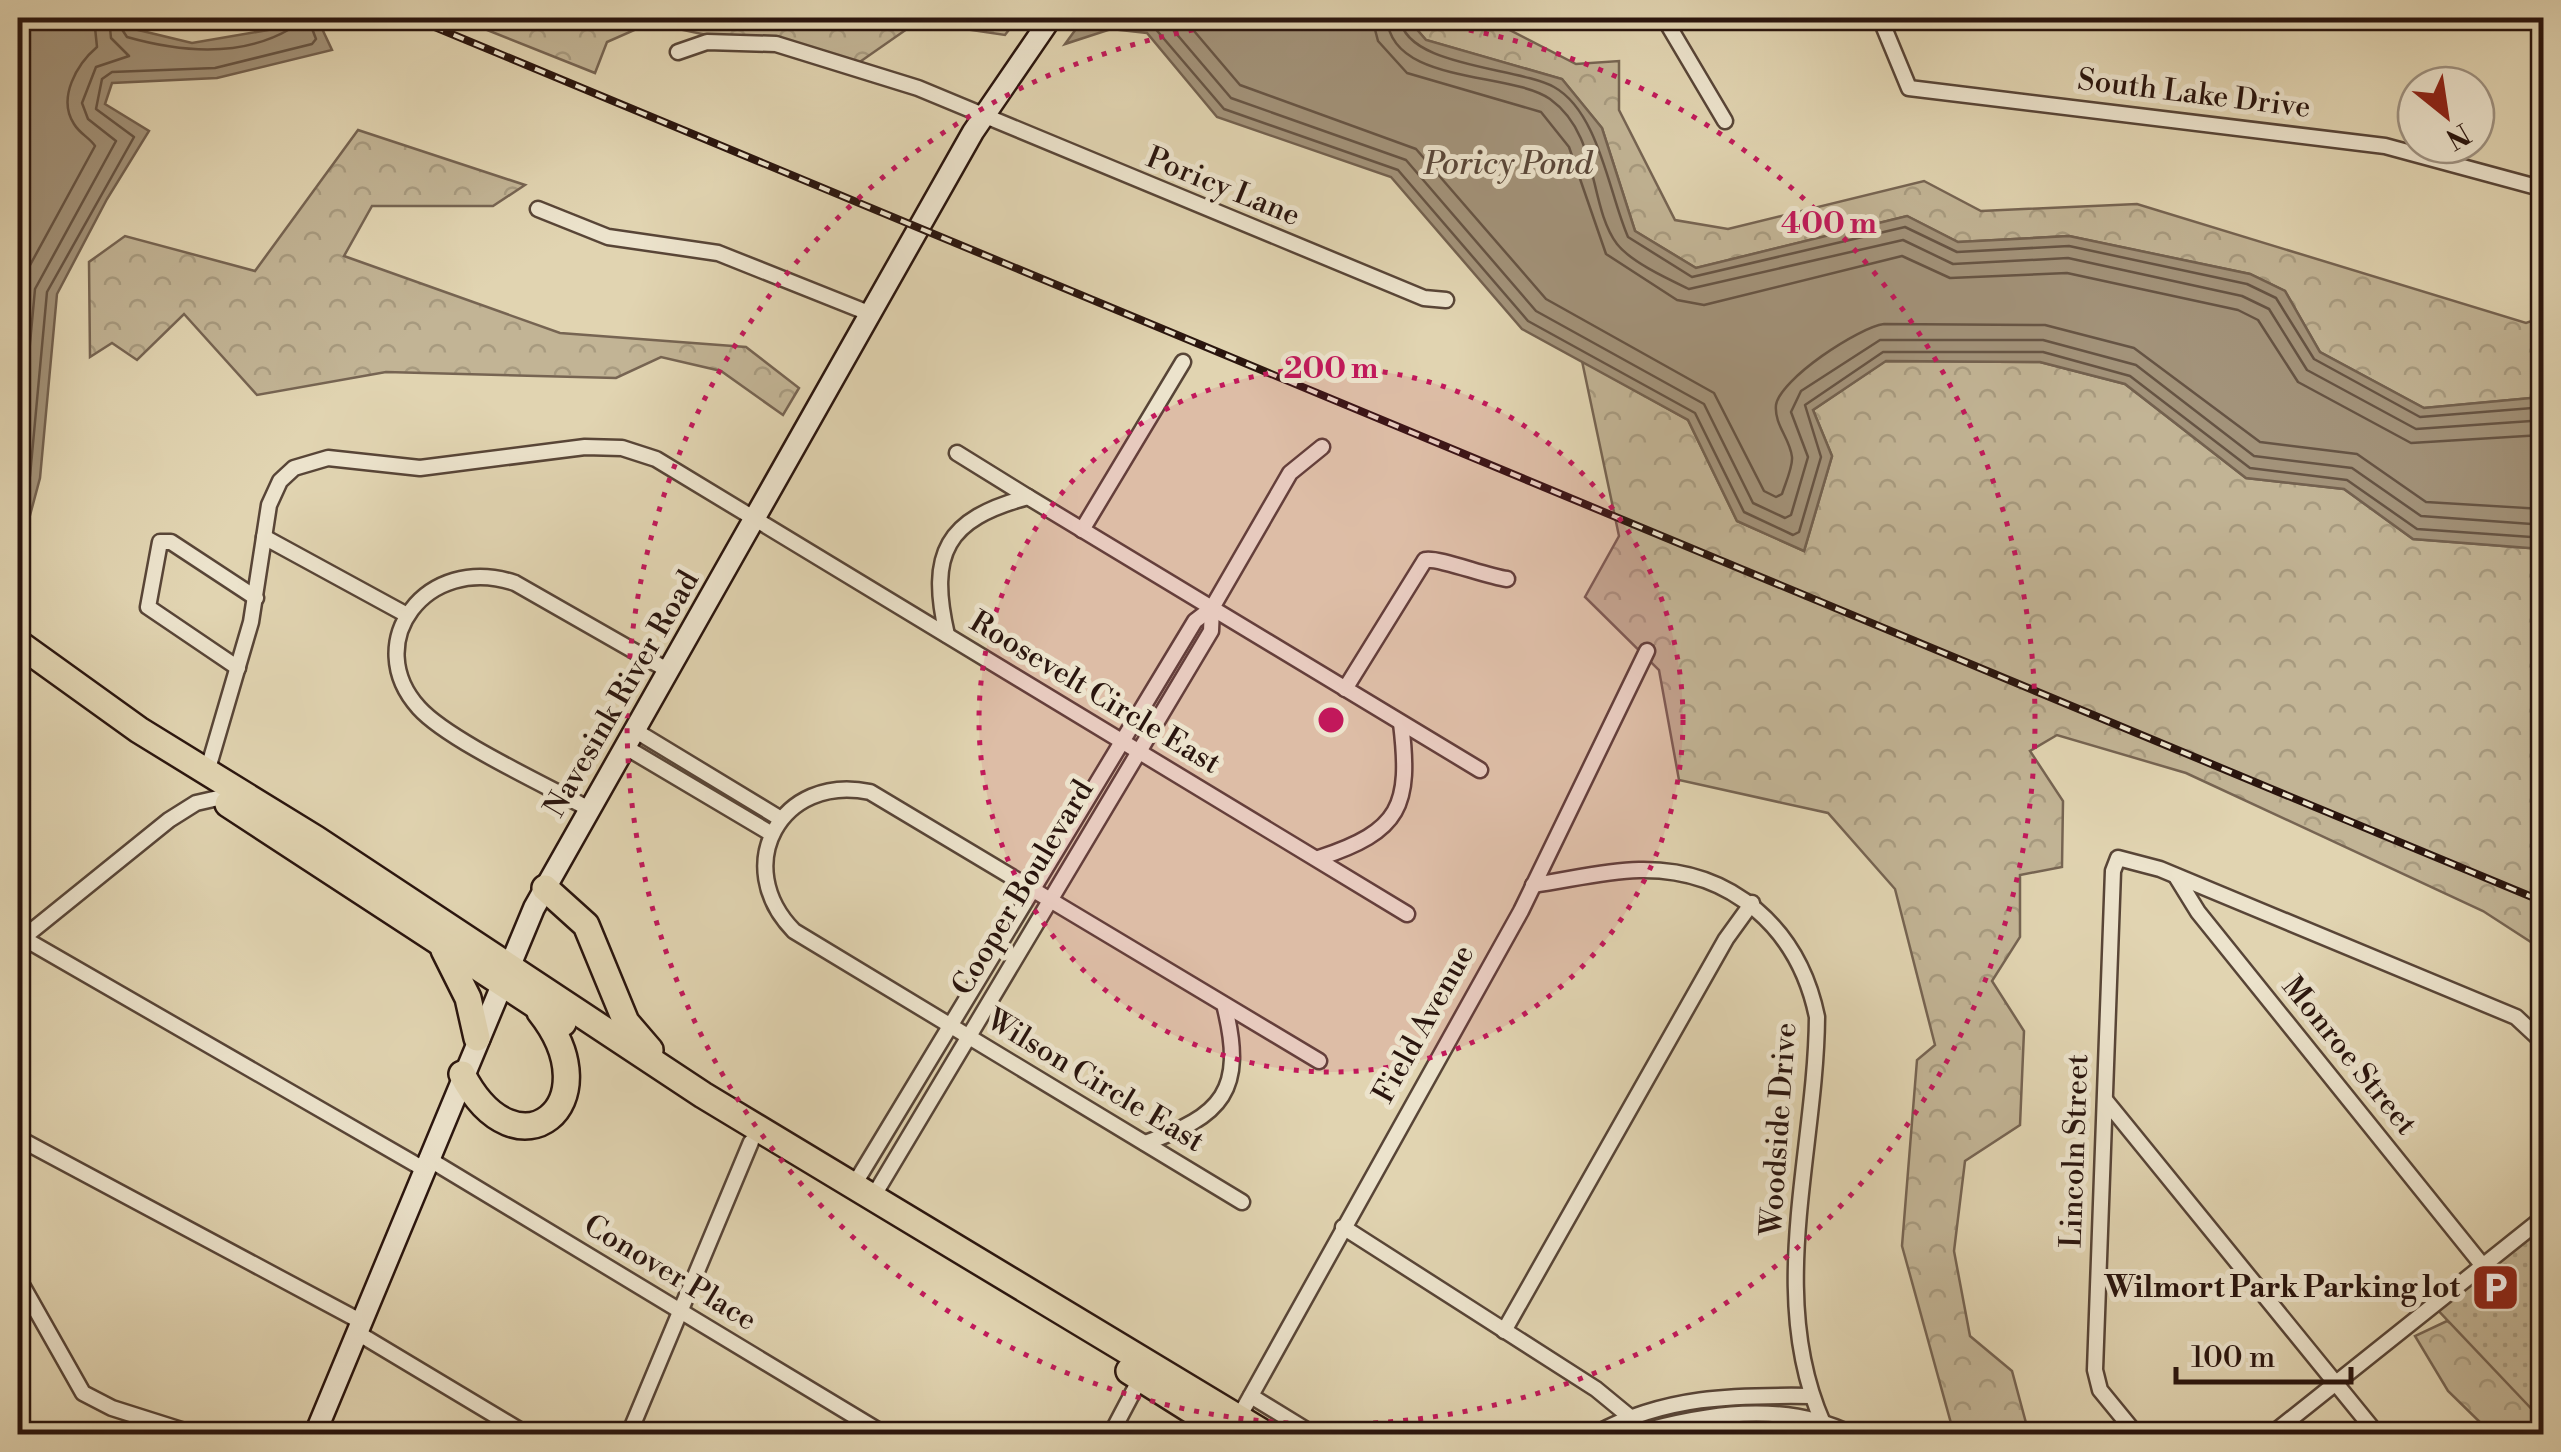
<svg xmlns="http://www.w3.org/2000/svg" width="2561" height="1452" font-family="'Libre Bodoni',serif">
	<defs>
		<pattern id="forest-crowns" width="20" height="18" patternUnits="userSpaceOnUse" patternTransform="scale(2.5)"><rect width="20" height="18" fill="#c2b495"/><path d="M2 6a3 3 0 1 1 6 0M12 15a3 3 0 1 1 6 0" fill="none" stroke="#a79a7f"/></pattern>
		<pattern id="park-dots" width="8" height="8" patternUnits="userSpaceOnUse" patternTransform="scale(2.5)"><rect width="8" height="8" fill="#c2b495"/><path d="M2 2h.1M6 6h.1" fill="none" stroke="#a79a7f" stroke-width="1.8" stroke-linecap="round"/></pattern>
	</defs>
	<rect width="100%" height="100%" fill="#e1d4b1"/>
	<filter id="stains"><feTurbulence type="fractalNoise" baseFrequency=".002" numOctaves="4"/><feColorMatrix values="0 0 0 0 .2 0 0 0 0 .09 0 0 0 0 .02 0 0 0 .5 -.17"/></filter>
	<radialGradient id="worn" r=".72"><stop offset=".6" stop-color="#630" stop-opacity="0"/><stop offset="1" stop-color="#630" stop-opacity=".3"/></radialGradient>
	<g fill="url(#forest-crowns)" stroke="#766452" stroke-width="2.5">
		<path d="M457,18h561l-13,17 -88,-13 -63,44 -204,-43 -43,19 -12,31z"/>
		<path d="M1407,18h79l90,46 43,-3v49l56,110 53,9 196,-48 57,30 156,-7 389,119 17,-6v80l-119,11 -104,-56 -35,-61 -35,-17 -181,-38 -111,6 -51,-26 -211,52 -61,-37 -33,-103 -40,-49 -136,-39z"/>
		<path d="M358,130l167,55 -32,21h-121l-28,50 216,77 186,14 53,41 -16,27 -62,-44 -60,-14 -45,21 -230,-6 -129,23 -73,-81 -47,46 -25,-17 -22,14 -1,-95 36,-26 130,35z"/>
		<path d="M1582,361l106,59 49,101 67,30 28,-95 -19,-46 72,-49 155,1 85,22 121,94 98,11 69,50 130,10v401l-60,-39 -297,-138 -129,-38 -27,16 33,50 -1,66 -42,8v62l-28,44 32,50 -4,94 -55,36 -11,90 16,85 42,35 17,63h-75l-52,-188 15,-186 18,-15 -40,-156 -67,-76 -149,-33 -20,-110 -74,-73 34,-61z"/>
		<path d="M2447,1321l14,9 82,91v13h-51l-44,-43 -33,-55z"/>
	</g>
	<path fill="url(#park-dots)" stroke="#766452" stroke-width="2.5" d="M2543,1216v205l-109,-115z"/>
	<g fill="#a3937a" stroke="#73614f" stroke-width="2.5">
		<path d="M18,18h115l-3,10 62,15 76,-13 24,-12h25l15,32 -115,28 -105,5 -7,21 44,27 -42,68 -50,95 -17,184 -22,82z"/>
		<path d="M1084,18h323l19,22 136,39 40,49 33,103 61,37 211,-52 51,26 111,-6 181,38 35,17 35,61 104,56 119,-11v152l-130,-10 -69,-50 -98,-11 -121,-94 -85,-22 -154,-1 -73,49 19,46 -28,95 -67,-30 -49,-101 -166,-91 -131,-152 -174,-60 -70,-84 -36,-4 -46,15z"/>
	</g>
	<g fill="none" stroke-linecap="round" stroke-linejoin="round">
		<g stroke="#665444" stroke-width="2.5">
			<path d="M122,18l-1,10 6,9c53,15 113,21 163,-8l4,-11"/>
			<path d="M1091,18l5,6 16,-5 41,7 71,83 174,61 130,151 167,92 49,99 49,23 6,-3 22,-75 -16,-52 78,-53h160l87,24 120,92 97,12 70,49 127,9"/>
			<path d="M1163,18l68,80 175,62 130,151 168,93 49,99 32,15 6,-3 17,-58 -17,-45 10,-21 79,-51h163l93,25 118,91 98,12 69,48 123,9"/>
			<path d="M1183,18l57,67 176,64 130,150 168,94 50,98 12,6 6,-3c3,-10 11,-27 10,-37 -2,-19 -18,-32 -16,-52 4,-26 83,-78 108,-81l161,1 89,23 126,94 97,12 69,48 118,7"/>
			<path d="M1372,18l6,23 29,32 134,39 28,35 37,107 71,46 27,5 198,-49 48,22 117,-5 171,37 20,10 40,62 113,61 133,-8"/>
			<path d="M1387,18c4,67 123,53 163,81 50,36 38,106 67,145 14,18 51,35 72,45l214,-49 50,24 115,-6 174,38 27,13 38,61 109,59 128,-9"/>
			<path d="M1400,18c5,49 118,49 154,69 45,25 55,107 74,150l64,40 213,-50 52,25 112,-6 178,38 29,14 38,61 106,58 124,-10"/>
			<path d="M18,307l5,-29 72,-132c-5,-8 -15,-12 -21,-22 -17,-26 3,-60 23,-77l-3,-29"/>
			<path d="M18,474l17,-185 81,-148 -28,-22 -6,-16 14,-36 33,-11 -18,-18 -2,-20"/>
			<path d="M18,523l12,-47 17,-184 87,-155 -38,-28 6,-30 10,-7 103,-4 97,-24 4,-5 -8,-21"/>
		</g>
		<defs>
			<g id="street">
				<path d="M1664,18l61,103"/>
				<path d="M1880,18l29,70 476,58 159,43"/>
				<path d="M678,52l29,-10 69,2 142,44 506,210 22,2"/>
				<path d="M538,209l70,28 110,16 153,61"/>
				<path d="M957,453l71,44"/>
				<path d="M1082,530l101,-168"/>
				<path d="M264,537l143,78"/>
				<path d="M947,635c-19,-82 -1,-116 81,-138l452,273"/>
				<path d="M238,668l-90,-61 12,-65h11l85,56"/>
				<path d="M1345,689l80,-129c13,-3 60,16 82,19"/>
				<path d="M636,731l145,88"/>
				<path d="M627,748l145,86"/>
				<path d="M207,772l44,-150 18,-117 11,-24 14,-13 34,-10 92,10 165,-21 37,1 34,11 751,455"/>
				<path d="M591,810c-43,-24 -142,-69 -172,-102 -59,-65 7,-155 96,-125l154,88"/>
				<path d="M1319,858c82,-27 92,-52 82,-135"/>
				<path d="M2177,878l21,34 285,354"/>
				<path d="M1533,885c36,-5 70,-14 106,-15 93,-2 160,59 178,147 -1,134 -51,278 6,406"/>
				<path d="M23,938l399,230"/>
				<path d="M18,942l151,-122 27,-17 22,-5"/>
				<path d="M2106,1101l271,333"/>
				<path d="M18,1138l342,183"/>
				<path d="M1145,1143c78,-27 100,-53 80,-135"/>
				<path d="M427,1158l457,276"/>
				<path d="M854,1185l341,-564 17,-13 78,-135 32,-26"/>
				<path d="M873,1197l338,-566 1,-23"/>
				<path d="M1242,1202l-448,-271c-64,-65 -13,-158 76,-139l449,269"/>
				<path d="M1343,1227l253,162 34,28 8,16"/>
				<path d="M18,1278l65,115 29,15 82,26"/>
				<path d="M1504,1331l222,-392 26,-36"/>
				<path d="M356,1332l170,102"/>
				<path d="M1251,1396l62,38"/>
				<path d="M1239,1417l282,-506 126,-260"/>
				<path d="M629,1434l122,-292"/>
				<path d="M1111,1434l29,-55"/>
				<path d="M1595,1434c70,-38 138,-39 217,-38"/>
				<path d="M1633,1434c71,-20 149,-34 218,0"/>
				<path d="M2136,1434l-36,-44 -5,-20 18,-499 5,-13 42,11 356,148 28,26"/>
				<path d="M2272,1434l272,-217"/>
			</g>
			<path id="secondary" d="M315,1434l219,-526 439,-776 78,-114"/>
			<g id="highway">
				<path d="M18,643l121,87 177,109 387,256 562,339"/>
				<path d="M228,804l335,219"/>
				<path d="M545,888l41,37 40,97 24,28"/>
				<path d="M444,950l24,48 9,40"/>
				<path d="M462,1074c55,107 151,30 78,-62"/>
				<path d="M1129,1371l100,63"/>
			</g>
		</defs>
		<use href="#street" stroke="#584537" stroke-width="19"/>
		<use href="#secondary" stroke="#2a150e" stroke-width="25"/>
		<use href="#highway" stroke="#2a150e" stroke-width="30"/>
		<use href="#street" stroke="#ece3cc" stroke-width="14"/>
		<use href="#secondary" stroke="#ece3cc" stroke-width="20"/>
		<use href="#highway" stroke="#e1d4b1" stroke-width="25"/>
		<defs>
			<path id="rail" d="M413,18l2131,884"/>
		</defs>
		<use href="#rail" stroke="#2a150e" stroke-width="8"/>
		<use href="#rail" stroke="#ece3cc" stroke-width="4" stroke-dasharray="11" stroke-linecap="butt"/>
	</g>
	<circle cx="1331" cy="720" r="352" fill="#c2185b" fill-opacity=".12"/>
	<g fill="none" stroke="#c2185b" stroke-width="5" stroke-dasharray="5 10">
		<circle cx="1331" cy="720" r="352"/>
		<path d="M1380 18A704 704 0 1 1 1282 18"/>
	</g>
	<defs>
		<symbol id="parking-square" viewBox="-11 -11 22 22"><rect x="-9" y="-9" width="18" height="18" rx="4" fill="#8f2418" stroke="#ece3cc"/><path d="M-3.5-5.5H1a3.5 3.5 0 0 1 0 7H-1V5.5H-3.5ZM-1-3.4V-.6H.8a1.4 1.4 0 0 0 0-2.8Z" fill="#fff"/></symbol>
	</defs>
	<g fill-rule="evenodd">
		<use href="#parking-square" x="2468" y="1260" width="55" height="55"/>
	</g>
	<g text-anchor="middle" dominant-baseline="central" stroke-width="10" stroke-linejoin="round" paint-order="stroke">
		<g font-size="30" fill="#2a150e" stroke="#ece3cc">
			<text transform="translate(2194 94) rotate(7)">South Lake Drive</text>
			<text transform="translate(1223 187) rotate(22)">Poricy Lane</text>
			<text transform="translate(1095 693) rotate(31)">Roosevelt Circle East</text>
			<text transform="translate(622 694) rotate(-60)">Navesink River Road</text>
			<text transform="translate(1023 888) rotate(-59)">Cooper Boulevard</text>
			<text transform="translate(1424 1024) rotate(-61)">Field Avenue</text>
			<text transform="translate(2349 1056) rotate(51)">Monroe Street</text>
			<text transform="translate(1095 1081) rotate(31)">Wilson Circle East</text>
			<text transform="translate(1779 1129) rotate(-86)">Woodside Drive</text>
			<text transform="translate(2075 1151) rotate(-88)">Lincoln Street</text>
			<text transform="translate(670 1273) rotate(31)">Conover Place</text>
		</g>
		<g font-size="30" font-weight="bold" fill="#2a150e" stroke="#ece3cc" text-anchor="end">
			<text x="2460" y="1288">Wilmort Park Parking lot</text>
		</g>
		<g font-size="32" font-style="italic" fill="#5a4739" stroke="#ece3cc">
			<text x="1508" y="164">Poricy Pond</text>
		</g>
	</g>
	<circle cx="1331" cy="720" r="15" fill="#c2185b" stroke="#ece3cc" stroke-width="5"/>
	<g font-size="30" text-anchor="middle" font-weight="bold" fill="#c2185b" stroke="#ece3cc" stroke-width="10" stroke-linejoin="round" paint-order="stroke">
		<text x="1829" y="233">400 m</text>
		<text x="1331" y="378">200 m</text>
	</g>
	<rect width="2561" height="1452" fill="none" stroke="#e1d4b1" stroke-width="60"/>
	<rect x="20" y="20" width="2521" height="1412" fill="none" stroke="#2a150e" stroke-width="5"/>
	<rect x="30" y="30" width="2501" height="1392" fill="none" stroke="#2a150e" stroke-width="2.5"/>
	<g transform="translate(2446 115) rotate(150)"><circle r="48" fill="#ece3cc" stroke="#9e9180" stroke-width="2.5"/>
	<path d="M0-8L18 38L0 25L-18 38Z" fill="#8f2418"/>
	<text y="-15" font-size="28" font-weight="bold" text-anchor="middle" fill="#2a150e">N</text>
	</g>
	<path d="M2176 1367v15h175v-15" fill="none" stroke="#2a150e" stroke-width="5"/>
	<text x="2191" y="1367" font-size="30" fill="#2a150e" stroke="#ece3cc" stroke-width="8" paint-order="stroke">100 m</text>
	<rect width="100%" height="100%" filter="url(#stains)"/>
	<rect width="100%" height="100%" fill="url(#worn)"/>
</svg>
